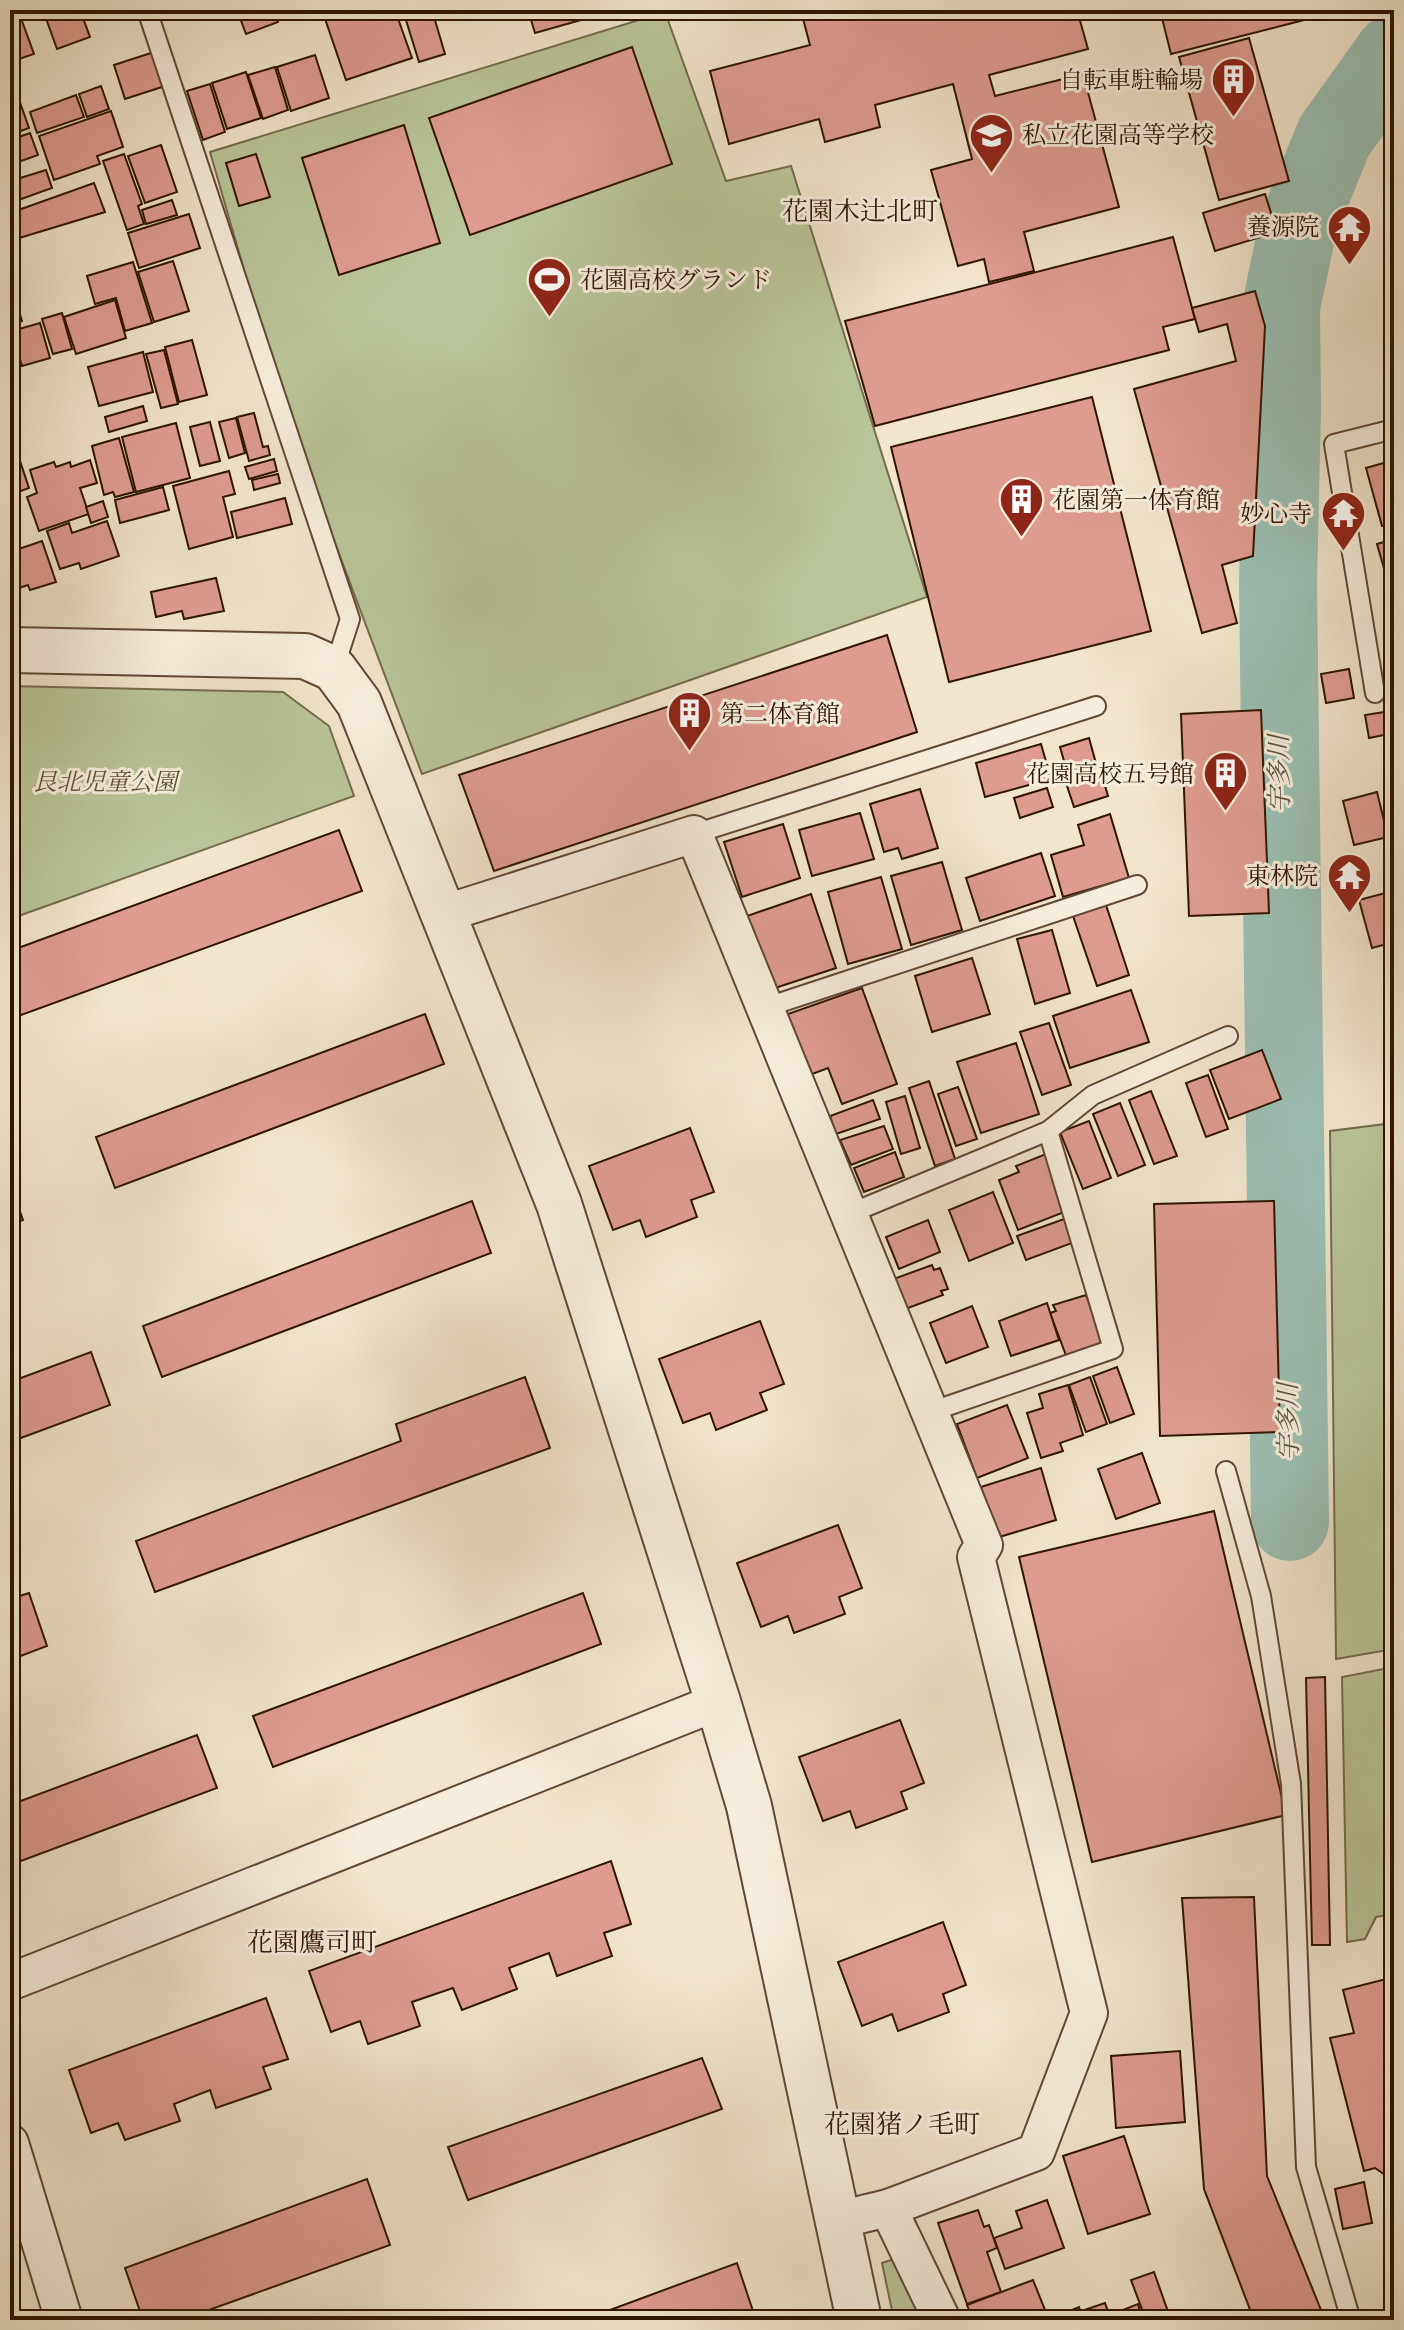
<svg xmlns="http://www.w3.org/2000/svg" width="1404" height="2330" font-family="'IM FELL Double Pica','Noto Serif JP',serif">
	<rect width="100%" height="100%" fill="#f1e5cb"/>
	<filter id="stains"><feTurbulence type="fractalNoise" baseFrequency=".0025" numOctaves="4"/><feColorMatrix values="0 0 0 0 .2 0 0 0 0 .09 0 0 0 0 .02 0 0 0 .5 -.17"/></filter>
	<radialGradient id="worn" r=".72"><stop offset=".6" stop-color="#630" stop-opacity="0"/><stop offset="1" stop-color="#630" stop-opacity=".3"/></radialGradient>
	<g fill="#b9c598" stroke="#746c4c" stroke-width="2">
		<path d="M665,12l61,169 65,-15 136,431 -505,177 -139,-369 -73,-253z"/>
		<path d="M10,686l273,6 46,34 25,70 -344,123z"/>
		<path d="M1394,1123v526l-58,10 -6,-528z"/>
		<path d="M1394,1667v247l-18,3 -11,22 -18,3 -5,-265z"/>
		<path d="M900,2257l29,63h-35l-12,-57z"/>
	</g>
	<g fill="none" stroke-linecap="round" stroke-linejoin="round">
		<path stroke="#9bbfb4" stroke-width="78" d="M1290,1522l-12,-938 4,-176 -1,-101 17,-81 36,-89 60,-84"/>
	</g>
	<g fill="#de9c8f" stroke="#2f1400" stroke-width="2">
		<path d="M10,10h8l16,44 -24,8z"/>
		<path d="M43,10h37l10,27 -33,12z"/>
		<path d="M237,10h36l5,12 -32,12z"/>
		<path d="M322,10h73l17,48 -66,22z"/>
		<path d="M432,10l13,44 -26,8 -14,-45z"/>
		<path d="M528,10h58l2,8 -53,15z"/>
		<path d="M822,10h255l11,39 -99,26 6,21 88,-22 36,133 -95,25 10,39 -45,11 -5,-23 -26,7 -27,-96 41,-11 -19,-75 -78,21 5,22 -55,15 -6,-23 -90,25 -19,-73 100,-26 -8,-30z"/>
		<path d="M1160,10h154l2,7 -145,37z"/>
		<path d="M1249,38l40,143 -70,19 -40,-143z"/>
		<path d="M632,47l40,117 -202,71 -41,-117z"/>
		<path d="M154,52l11,34 -40,13 -11,-34z"/>
		<path d="M315,55l14,43 -38,13 -14,-44z"/>
		<path d="M275,67l13,43 -25,9 -15,-44z"/>
		<path d="M246,72l15,46 -34,11 -15,-46z"/>
		<path d="M10,74l19,54 -19,7z"/>
		<path d="M210,84l15,48 -22,8 -16,-49z"/>
		<path d="M101,86l8,23 -22,8 -8,-23z"/>
		<path d="M76,95l8,22 -47,16 -7,-21z"/>
		<path d="M111,111l12,36 -26,9 3,8 -46,16 -15,-44z"/>
		<path d="M404,125l36,118 -101,32 -37,-117z"/>
		<path d="M30,133l8,22 -28,10v-25z"/>
		<path d="M161,145l16,47 -32,11 -17,-47z"/>
		<path d="M124,154l18,50 -4,2 6,18 -17,6 -24,-69z"/>
		<path d="M256,154l14,43 -31,9 -13,-43z"/>
		<path d="M46,170l6,18 -42,15v-25l6,-2 1,3z"/>
		<path d="M94,183l11,29 -89,27 -6,-26z"/>
		<path d="M1265,194l12,38 -62,19 -12,-38z"/>
		<path d="M172,200l5,15 -31,9 -4,-14z"/>
		<path d="M189,214l11,34 -61,20 -11,-35z"/>
		<path d="M1173,237l22,82 -32,8 6,23 -294,76 -30,-105z"/>
		<path d="M173,261l16,50 -35,11 -16,-50z"/>
		<path d="M133,262l19,61 -27,8 -9,-33 -21,6 -8,-28z"/>
		<path d="M10,280l12,41 -12,4z"/>
		<path d="M1255,291l10,35 -12,230 -31,9 15,58 -35,10 -68,-244 102,-28 -9,-37 -28,8 -7,-24z"/>
		<path d="M115,300l11,38 -50,16 -12,-37z"/>
		<path d="M62,313l10,36 -19,5 -11,-35z"/>
		<path d="M40,323l10,35 -28,8 -10,-35z"/>
		<path d="M192,340l15,55 -28,7 -14,-55z"/>
		<path d="M164,350l14,54 -17,4 -15,-54z"/>
		<path d="M143,352l10,40 -54,14 -11,-39z"/>
		<path d="M1092,397l59,234 -202,51 -58,-235z"/>
		<path d="M143,406l4,15 -38,11 -4,-15z"/>
		<path d="M254,413l9,34 5,-1 2,9 -21,6 -12,-44z"/>
		<path d="M236,418l9,35 -16,5 -10,-36z"/>
		<path d="M210,422l10,39 -20,5 -10,-39z"/>
		<path d="M176,423l14,55 -54,14 -14,-55z"/>
		<path d="M119,438l15,54 -19,5 -2,-5 -9,3 -12,-49z"/>
		<path d="M14,443l15,45 -19,7v-51z"/>
		<path d="M274,459l3,12 -28,8 -4,-12z"/>
		<path d="M90,460l7,23 -17,5 9,26 -50,17 -12,-34 10,-4 -7,-23 24,-8 2,5 14,-5 1,5z"/>
		<path d="M1394,460v63l-12,3 -16,-58z"/>
		<path d="M229,471l6,23 -12,3 10,40 -44,12 -16,-63z"/>
		<path d="M278,474l2,9 -26,7 -2,-10z"/>
		<path d="M163,487l6,23 -49,13 -5,-23z"/>
		<path d="M285,498l7,26 -55,14 -6,-26z"/>
		<path d="M103,501l5,16 -17,6 -5,-16z"/>
		<path d="M107,521l12,35 -38,13 -2,-6 -19,6 -13,-38 22,-8 3,10z"/>
		<path d="M1394,539v65l-17,-60z"/>
		<path d="M42,541l14,41 -26,8 -2,-5 -18,6v-39z"/>
		<path d="M216,578l8,33 -40,8 -2,-8 -26,6 -5,-25z"/>
		<path d="M887,635l30,97 -423,139 -35,-96z"/>
		<path d="M1349,669l5,29 -28,5 -5,-29z"/>
		<path d="M1261,710l8,203 -80,3 -8,-202z"/>
		<path d="M1391,711l3,22 -25,5 -4,-23z"/>
		<path d="M1089,738l8,29 -29,8 -8,-28z"/>
		<path d="M1041,744l10,35 -66,18 -9,-34z"/>
		<path d="M1102,775l6,21 -34,11 -7,-21z"/>
		<path d="M1047,788l6,19 -33,11 -6,-20z"/>
		<path d="M920,789l18,59 -36,11 -4,-11 -14,4 -14,-48z"/>
		<path d="M1377,792l11,45 -34,8 -11,-44z"/>
		<path d="M860,813l14,46 -62,17 -13,-46z"/>
		<path d="M1110,814l19,64 -66,19 -12,-42 33,-10 -6,-20z"/>
		<path d="M783,824l17,54 -58,19 -18,-55z"/>
		<path d="M339,830l23,61 -352,128v-68z"/>
		<path d="M1041,853l14,43 -75,25 -14,-43z"/>
		<path d="M942,862l20,68 -51,15 -20,-69z"/>
		<path d="M881,877l21,72 -54,15 -20,-72z"/>
		<path d="M1393,891l1,51 -22,6 -13,-48z"/>
		<path d="M811,894l25,74 -67,22 -25,-73z"/>
		<path d="M1106,905l23,70 -32,11 -24,-70z"/>
		<path d="M1052,930l18,63 -35,11 -18,-65z"/>
		<path d="M972,958l18,56 -58,18 -17,-56z"/>
		<path d="M862,988l35,96 -55,20 -14,-36 -21,8 -22,-61z"/>
		<path d="M1131,990l18,52 -79,26 -17,-52z"/>
		<path d="M425,1014l19,50 -329,124 -19,-51z"/>
		<path d="M1049,1023l22,62 -29,10 -22,-63z"/>
		<path d="M1016,1043l23,71 -58,19 -24,-71z"/>
		<path d="M1262,1050l19,49 -52,20 -19,-49z"/>
		<path d="M1208,1075l20,54 -22,8 -20,-54z"/>
		<path d="M929,1081l26,78 -20,7 -26,-78z"/>
		<path d="M958,1087l19,52 -21,7 -18,-52z"/>
		<path d="M1151,1091l26,65 -23,8 -25,-64z"/>
		<path d="M905,1096l15,52 -19,6 -15,-52z"/>
		<path d="M873,1100l7,19 -44,15 -6,-18z"/>
		<path d="M1120,1103l25,62 -27,11 -25,-62z"/>
		<path d="M1089,1121l22,57 -28,11 -23,-57z"/>
		<path d="M884,1126l9,23 -42,16 -11,-25z"/>
		<path d="M690,1128l24,64 -23,8 6,17 -51,20 -6,-17 -27,10 -24,-64z"/>
		<path d="M895,1152l9,25 -40,15 -10,-24z"/>
		<path d="M1046,1154l21,57 -49,19 -19,-50 20,-8 -3,-6z"/>
		<path d="M10,1185l13,35 -13,5z"/>
		<path d="M993,1192l20,51 -44,18 -20,-51z"/>
		<path d="M472,1201l19,52 -329,124 -19,-51z"/>
		<path d="M1274,1201l6,231 -120,4 -6,-232z"/>
		<path d="M1064,1219l8,24 -46,17 -9,-24z"/>
		<path d="M928,1220l12,32 -41,17 -13,-32z"/>
		<path d="M932,1265l2,5 6,-2 8,21 -7,2 2,4 -43,16 -12,-30z"/>
		<path d="M1086,1295l18,49 -37,14 -17,-45 6,-2 -3,-6z"/>
		<path d="M1047,1303l12,37 -48,16 -12,-35z"/>
		<path d="M972,1306l16,41 -42,16 -16,-40z"/>
		<path d="M760,1321l24,63 -24,9 7,17 -51,20 -6,-17 -27,10 -24,-64z"/>
		<path d="M91,1352l19,53 -100,37v-60z"/>
		<path d="M1117,1367l17,47 -24,9 -17,-47z"/>
		<path d="M525,1377l25,71 -395,144 -19,-51 265,-100 -5,-17z"/>
		<path d="M1090,1377l17,47 -21,8 -17,-47z"/>
		<path d="M1068,1385l15,50 -23,8 3,8 -22,7 -14,-45 16,-5 -4,-14z"/>
		<path d="M1007,1405l21,53 -51,20 -20,-54z"/>
		<path d="M1142,1453l18,50 -44,16 -18,-50z"/>
		<path d="M1041,1468l15,52 -60,18 -15,-51z"/>
		<path d="M1214,1511l72,304 -194,47 -73,-305z"/>
		<path d="M838,1525l24,63 -23,9 6,17 -51,19 -6,-17 -27,11 -24,-64z"/>
		<path d="M29,1593l18,53 -37,14v-61z"/>
		<path d="M583,1593l18,51 -328,123 -20,-51z"/>
		<path d="M1325,1677l5,268h-18l-6,-267z"/>
		<path d="M900,1720l24,63 -23,9 6,17 -51,19 -6,-17 -27,10 -24,-64z"/>
		<path d="M197,1735l20,53 -207,77v-60z"/>
		<path d="M611,1861l20,63 -27,9 8,23 -55,20 -8,-23 -40,15 8,21 -55,21 -9,-22 -41,14 8,24 -52,18 -8,-23 -29,11 -22,-61z"/>
		<path d="M1254,1897l13,279 58,144h-71l-50,-131 -22,-291z"/>
		<path d="M943,1922l23,63 -23,9 6,18 -51,19 -6,-17 -30,12 -24,-64z"/>
		<path d="M1394,1977v204l-19,-13 -11,3 -34,-133 24,-5 -11,-43z"/>
		<path d="M266,1998l22,61 -25,8 8,22 -55,19 -6,-18 -36,14 6,17 -55,19 -7,-17 -27,10 -22,-63z"/>
		<path d="M1180,2051l5,71 -69,6 -5,-72z"/>
		<path d="M702,2058l20,51 -254,91 -20,-53z"/>
		<path d="M1124,2136l26,78 -62,20 -25,-78z"/>
		<path d="M367,2179l23,66 -209,75h-38l-18,-52z"/>
		<path d="M1364,2182l8,41 -29,6 -8,-40z"/>
		<path d="M1047,2200l17,48 -59,21 -11,-31 28,-10 -6,-17z"/>
		<path d="M978,2210l6,17 5,-2 8,23 -10,4 14,40 -34,12 -29,-81z"/>
		<path d="M737,2263l19,57h-173z"/>
		<path d="M1154,2272l17,48h-25l-15,-40z"/>
		<path d="M1033,2280l16,40h-76l-6,-15z"/>
		<path d="M1105,2303l6,17h-23l-4,-10z"/>
		<path d="M1138,2304l5,16h-25l-3,-7z"/>
		<path d="M1079,2307l4,13h-25l-1,-4z"/>
	</g>
	<g fill="none" stroke-linecap="round" stroke-linejoin="round">
		<defs>
			<g id="service">
				<path d="M147,10l203,609 -16,50"/>
				<path d="M1375,693l-41,-249 60,-15"/>
				<path d="M694,834l402,-128"/>
				<path d="M764,1008l373,-123"/>
				<path d="M849,1214l199,-83 45,-36 135,-59"/>
				<path d="M930,1412l183,-63 -65,-218"/>
				<path d="M1226,1471l35,125 30,188 15,383 45,153"/>
			</g>
			<g id="minor">
				<path d="M443,914l251,-80 290,711 -8,12 113,456 -53,139 -148,56 -50,12"/>
				<path d="M10,1982l708,-280"/>
				<path d="M10,2143l54,177"/>
				<path d="M888,2208l54,112"/>
			</g>
			<path id="tertiary" d="M10,650l295,6 29,13 25,34 200,501 159,498 31,104 110,514"/>
		</defs>
		<use href="#service" stroke="#604833" stroke-width="22"/>
		<use href="#minor" stroke="#604833" stroke-width="40"/>
		<use href="#tertiary" stroke="#604833" stroke-width="48"/>
		<use href="#service" stroke="#f6eedd" stroke-width="18"/>
		<use href="#minor" stroke="#f6eedd" stroke-width="36"/>
		<use href="#tertiary" stroke="#f6eedd" stroke-width="44"/>
	</g>
	<defs>
		<symbol id="building-pin" viewBox="-11 -11 22 30"><path d="M0 17L-7.5 6A9.5 9.5 0 1 1 7.5 6Z" fill="#8f2418" stroke="#f6eedd"/><path d="M-4-6H4V6H1V3H-1V6H-4ZM-2.5-4.3h1.7v1.8h-1.7ZM.8-4.3h1.7v1.8H.8ZM-2.5-1h1.7V.8h-1.7ZM.8-1h1.7V.8H.8Z" fill="#fff"/></symbol>
		<symbol id="school-pin" viewBox="-11 -11 22 30"><path d="M0 17L-7.5 6A9.5 9.5 0 1 1 7.5 6Z" fill="#8f2418" stroke="#f6eedd"/><path d="M0-5L7-2L0 1L-7-2ZM-4 1L0 2.5L4 1V4Q0 6-4 4Z" fill="#fff"/></symbol>
		<symbol id="temple-pin" viewBox="-11 -11 22 30"><path d="M0 17L-7.5 6A9.5 9.5 0 1 1 7.5 6Z" fill="#8f2418" stroke="#f6eedd"/><path d="M0-6L5-2H3V0L6.5 2.5H4V6H1.5V3h-3V6H-4V2.5H-6.5L-3 0V-2H-5Z" fill="#fff"/></symbol>
		<symbol id="stadium-pin" viewBox="-11 -11 22 30"><path d="M0 17L-7.5 6A9.5 9.5 0 1 1 7.5 6Z" fill="#8f2418" stroke="#f6eedd"/><path d="M0-5a6.5 5 0 1 0 0 10a6.5 5 0 1 0 0-10ZM-3.5-1.8h7v3.6h-7Z" fill="#fff"/></symbol>
	</defs>
	<g fill-rule="evenodd">
		<use href="#building-pin" x="1208" y="54" width="51" height="69"/>
		<use href="#school-pin" x="966" y="110" width="51" height="69"/>
		<use href="#temple-pin" x="1324" y="202" width="51" height="69"/>
		<use href="#stadium-pin" x="524" y="254" width="51" height="69"/>
		<use href="#building-pin" x="996" y="474" width="51" height="69"/>
		<use href="#temple-pin" x="1318" y="488" width="51" height="69"/>
		<use href="#building-pin" x="664" y="688" width="51" height="69"/>
		<use href="#building-pin" x="1200" y="748" width="51" height="69"/>
		<use href="#temple-pin" x="1324" y="850" width="51" height="69"/>
	</g>
	<g text-anchor="middle" dominant-baseline="central" stroke-width="6" stroke-linejoin="round" paint-order="stroke">
		<g font-size="24" fill="#2f1400" stroke="#f6eedd" text-anchor="end">
			<text x="1203" y="80">自転車駐輪場</text>
			<text x="1022" y="135" text-anchor="start">私立花園高等学校</text>
			<text x="1319" y="227">養源院</text>
			<text x="580" y="280" text-anchor="start">花園高校グランド</text>
			<text x="1052" y="500" text-anchor="start">花園第一体育館</text>
			<text x="1312" y="514">妙心寺</text>
			<text x="720" y="714" text-anchor="start">第二体育館</text>
			<text x="1194" y="774">花園高校五号館</text>
			<text x="1318" y="876">東林院</text>
		</g>
		<g font-size="24" font-style="italic" fill="#5f5235" stroke="#f6eedd">
			<text x="105" y="782">艮北児童公園</text>
		</g>
		<g font-size="26" fill="#2f1400" stroke="#f6eedd">
			<text x="860" y="212">花園木辻北町</text>
			<text x="312" y="1943">花園鷹司町</text>
			<text x="902" y="2125">花園猪ノ毛町</text>
		</g>
		<g font-size="26" font-style="italic" fill="#55503f" stroke="#f6eedd">
			<text transform="translate(1280 774) rotate(-91)">宇多川</text>
			<text transform="translate(1289 1422) rotate(-91)">宇多川</text>
		</g>
	</g>
	<rect width="1404" height="2330" fill="none" stroke="#f1e5cb" stroke-width="40"/>
	<rect x="12" y="12" width="1380" height="2306" fill="none" stroke="#2f1400" stroke-width="4"/>
	<rect x="20" y="20" width="1364" height="2290" fill="none" stroke="#2f1400" stroke-width="2"/>
	<rect width="100%" height="100%" filter="url(#stains)"/>
	<rect width="100%" height="100%" fill="url(#worn)"/>
</svg>
